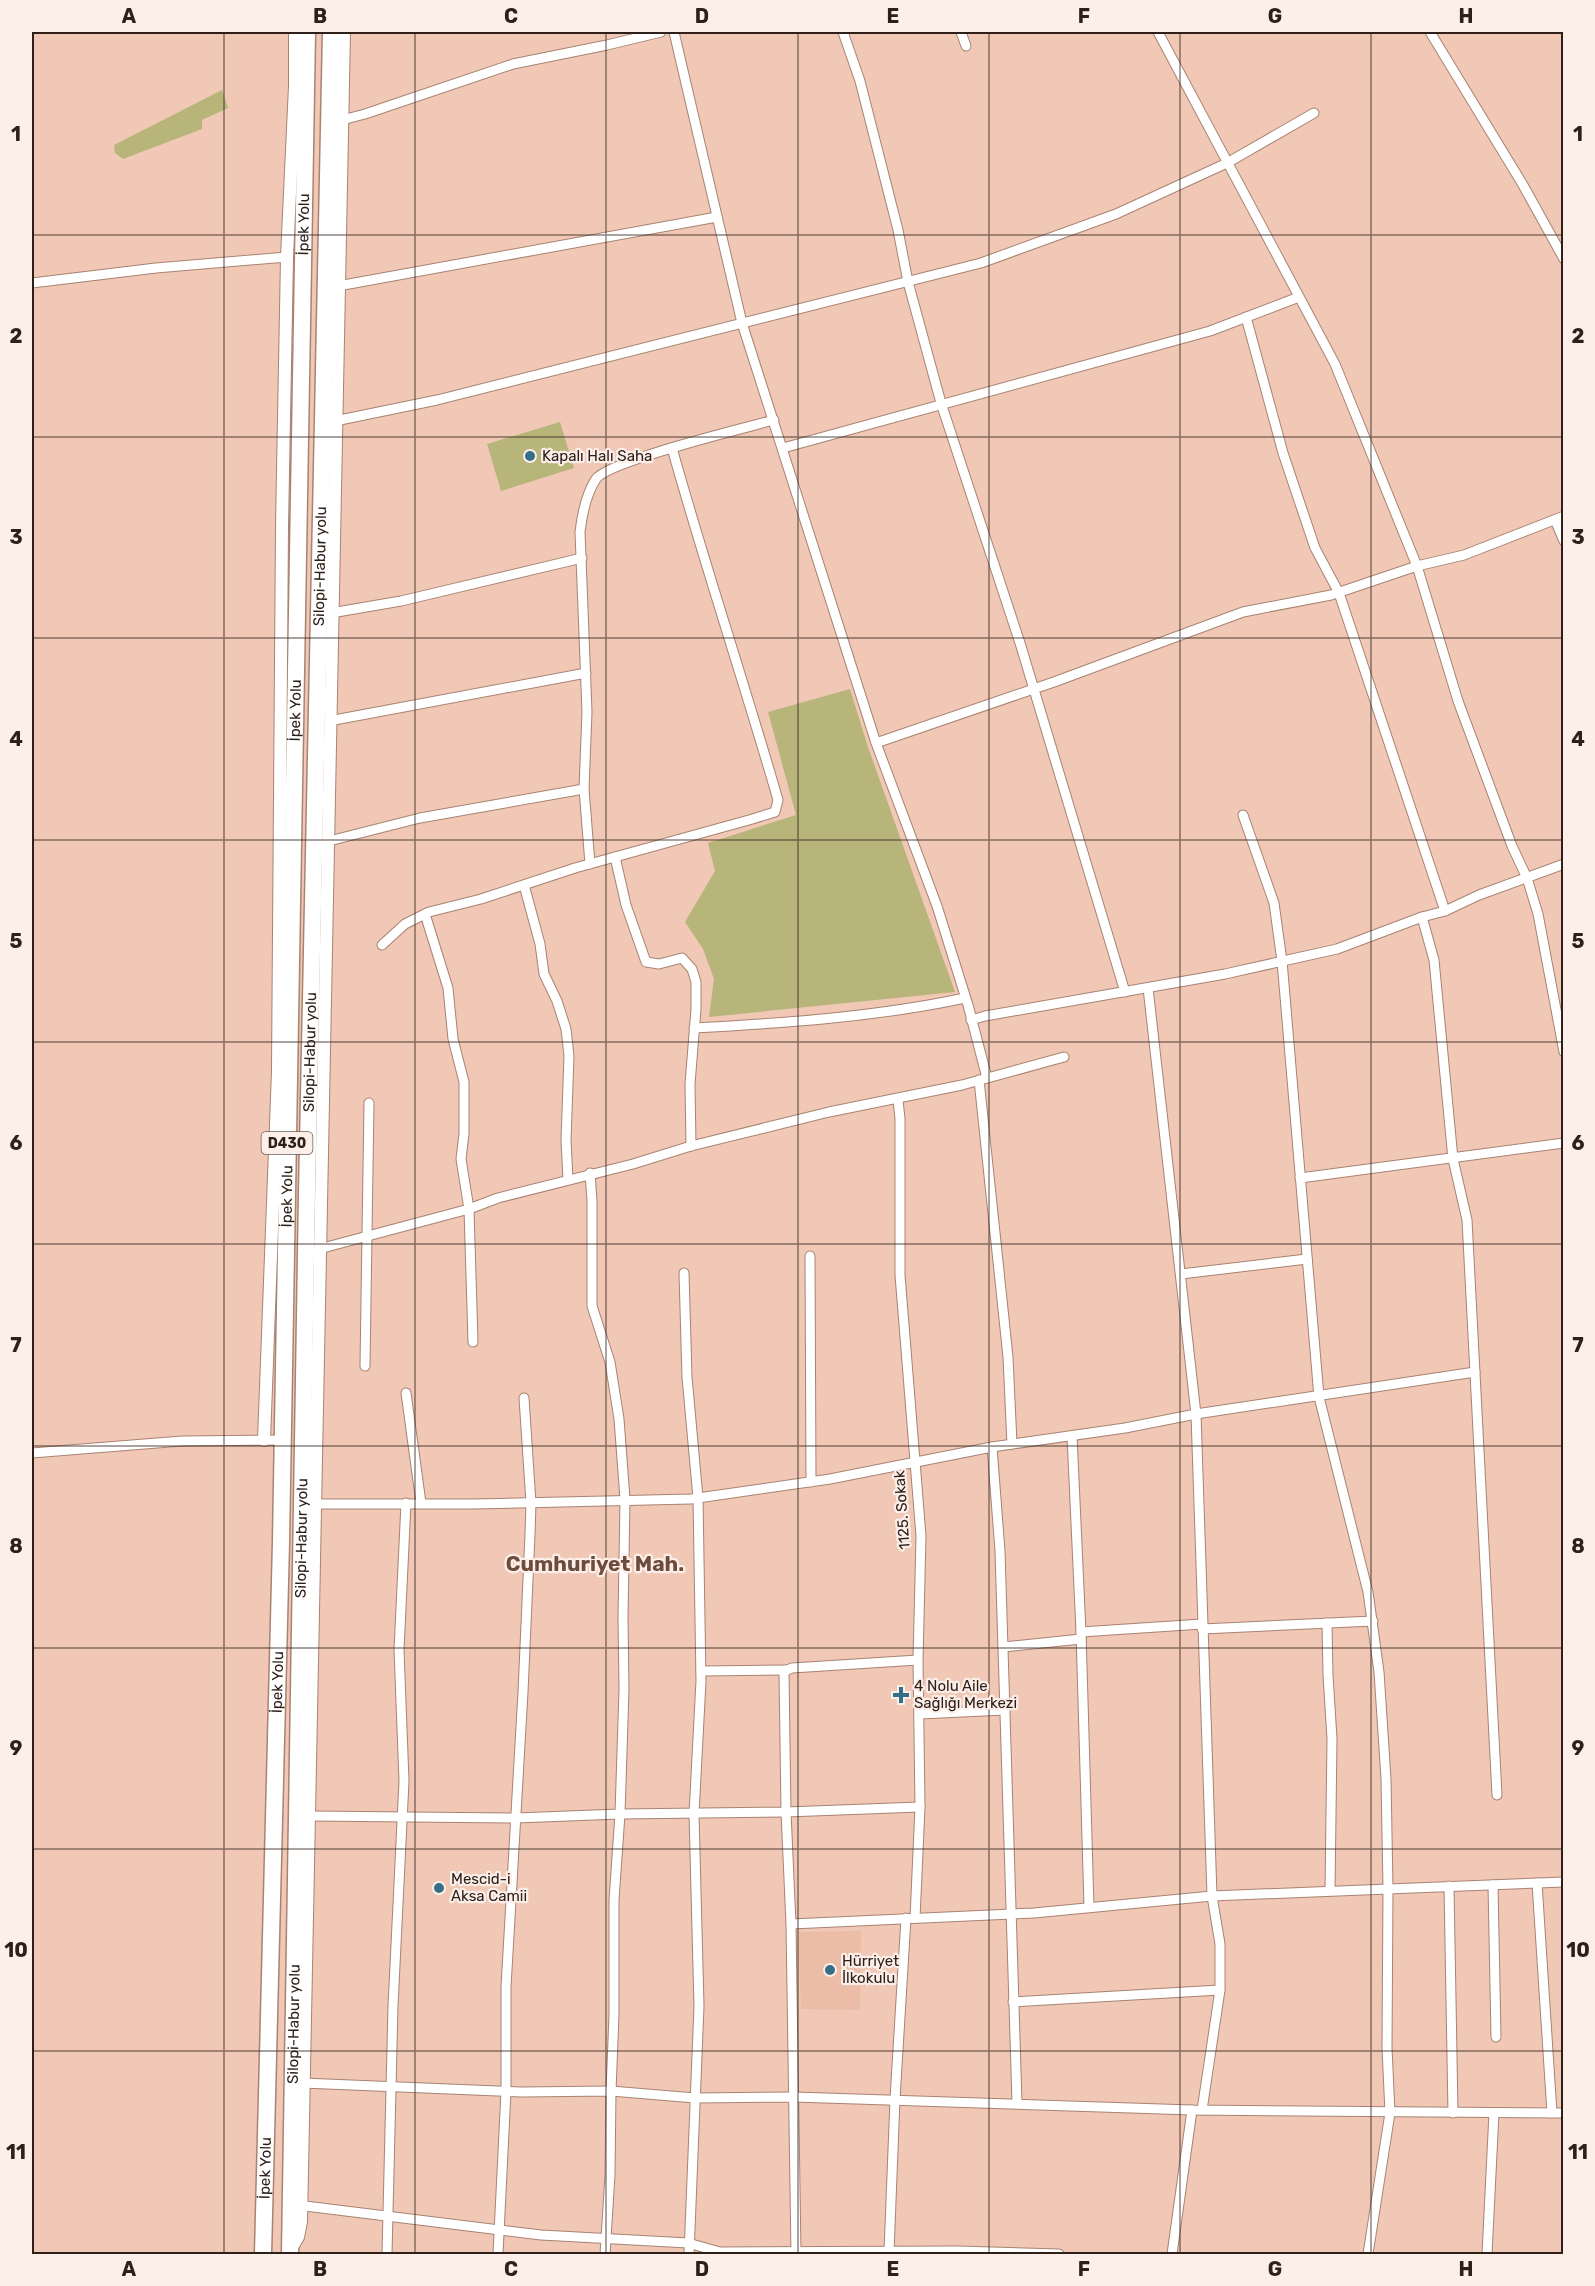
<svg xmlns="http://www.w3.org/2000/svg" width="1595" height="2286" font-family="Rubik,sans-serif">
	<rect width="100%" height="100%" fill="#f0c8b5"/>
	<path fill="#ebbca6" d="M861,1931l-1,79 -59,-1 -3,-77z"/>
	<g fill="#b8b57b">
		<path d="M222,90l6,18 -26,12v9l-79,30 -8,-6 -1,-8z"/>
		<path d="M560,422l14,46 -73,23 -14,-47z"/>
		<path d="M850,689l18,58 87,245 -246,25 5,-38 -11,-30 -18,-27 30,-51 -7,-28 88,-28 -28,-103z"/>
	</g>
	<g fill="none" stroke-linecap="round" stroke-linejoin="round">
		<defs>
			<g id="minor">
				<path d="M674,32l68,291 134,420 61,163 31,99 19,73"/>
				<path d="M843,32l17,49 38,149 10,52 33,121 79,240 105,349"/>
				<path d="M961,32l5,14"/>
				<path d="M1158,32l177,332 82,202 41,135 54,145 15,32 11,36 26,138"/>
				<path d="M1430,32l93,153 41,74"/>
				<path d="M342,120l23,-6 148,-50 94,-19 54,-13"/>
				<path d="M32,283l124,-15 131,-11"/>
				<path d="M338,286l379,-69"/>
				<path d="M1246,317l37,136 32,95 24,45 106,318"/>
				<path d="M335,421l102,-21 544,-137 135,-49 111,-51 87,-50"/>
				<path d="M783,448l427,-117 89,-34"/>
				<path d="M1555,520l9,21"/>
				<path d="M331,613l70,-12 181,-43"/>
				<path d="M329,721l257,-48"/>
				<path d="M876,743l178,-61 189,-70 88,-17 86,-29 47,-11 100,-39"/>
				<path d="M1243,815l31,88 8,58 37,436 49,195 11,80 7,107 2,110 -1,159 3,65 -22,141"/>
				<path d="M329,841l91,-23 164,-29"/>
				<path d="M615,857l11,48 20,57 13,2 23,-6 10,11 4,13v27l-6,75 1,62"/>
				<path d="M590,864l-6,-75 3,-77 -7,-180c2,-17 6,-38 16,-53 12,-18 149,-51 178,-59"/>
				<path d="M524,885l16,59 4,30 13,27 9,28 3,27 -3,84 2,40"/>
				<path d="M425,914l23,74 5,51 11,43v52l-3,25 8,50 4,133"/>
				<path d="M1422,917l12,43 19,199 14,61 30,575"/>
				<path d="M382,945l23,-21 24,-12 52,-13 94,-31 174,-48 26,-8 3,-12c-34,-118 -73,-234 -106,-352"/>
				<path d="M1148,988l48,426 16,482 8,48v46l-18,120"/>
				<path d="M971,1020l14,-4 240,-42 112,-25 85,-32 23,-6 34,-16 85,-31"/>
				<path d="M694,1028c91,-5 182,-11 271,-30"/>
				<path d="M979,1080l29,277 4,87"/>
				<path d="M898,1100l2,19v156l21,261 -3,124 2,147 -5,111"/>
				<path d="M590,1173l2,28v105l18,56 9,57 6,80 -2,119 1,71 -4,125 -6,86v115l-3,76 -1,84 -5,79"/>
				<path d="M1300,1178l264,-35"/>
				<path d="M319,1249l150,-40 29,-11 135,-34 58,-18 138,-34 133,-27 102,-28"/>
				<path d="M810,1256l1,226"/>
				<path d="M684,1273l3,104 11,121 3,183 -7,133 5,192 -10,248"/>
				<path d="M1181,1274l126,-15"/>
				<path d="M365,1366l4,-263"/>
				<path d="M406,1393l15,110"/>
				<path d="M1072,1436l9,196 8,275"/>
				<path d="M992,1447l8,104 17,552"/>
				<path d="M32,1453l150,-12 100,-1"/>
				<path d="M314,1504h158l219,-5 139,-20 162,-32 133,-19 71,-14 279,-42"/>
				<path d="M1327,1623l1,52 4,64 -2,151"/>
				<path d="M1202,1629l171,-8"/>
				<path d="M1081,1632l121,-8"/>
				<path d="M1003,1647l78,-8"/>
				<path d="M701,1671l86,-1"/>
				<path d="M920,1714l85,-4"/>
				<path d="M309,1816l207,2 104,-4 166,-2 134,-5"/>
				<path d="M1537,1883l15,230"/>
				<path d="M1493,1885l3,152"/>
				<path d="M1449,1886l4,227"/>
				<path d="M791,1924l243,-11 178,-17 352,-14"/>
				<path d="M1013,2002l207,-12"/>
				<path d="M302,2083l220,9 89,-1 84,7 99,-1 398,13 372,3"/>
				<path d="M297,2205l244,30 147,8 32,9 238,-1 101,3"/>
				<path d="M889,2252l6,-153 11,-181"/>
				<path d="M387,2254l6,-248 11,-225 -5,-131 7,-147"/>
				<path d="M498,2254l8,-163v-104l17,-295 7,-158 1,-31 -7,-105"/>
				<path d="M796,2254l-5,-330 -5,-112 -2,-139 3,-3 5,-2 126,-8"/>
				<path d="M1172,2254l20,-144"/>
				<path d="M1487,2254l7,-141"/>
			</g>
			<g id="tertiary">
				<path d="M264,1440l14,-369 4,-545 5,-269 8,-171v-54"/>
				<path d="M292,2247l6,-10 3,-15 43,-2190"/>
			</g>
			<g id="trunk">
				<path id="s1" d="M263,2254l18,-712 26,-1510"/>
				<path id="s2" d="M290,2254l17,-1061 24,-1161"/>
			</g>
		</defs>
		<use href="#minor" stroke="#a88372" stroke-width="11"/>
		<use href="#tertiary" stroke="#a88372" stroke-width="14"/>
		<use href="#trunk" stroke="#a88372" stroke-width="19"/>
		<use href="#minor" stroke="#fff" stroke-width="9"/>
		<use href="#tertiary" stroke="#fff" stroke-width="12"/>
		<use href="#trunk" stroke="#fff" stroke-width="16"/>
	</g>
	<path fill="none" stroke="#2e2019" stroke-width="1.5" stroke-opacity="0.55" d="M224,32v2222M415,32v2222M606,32v2222M798,32v2222M989,32v2222M1180,32v2222M1371,32v2222M32,235h1532M32,437h1532M32,638h1532M32,840h1532M32,1042h1532M32,1244h1532M32,1446h1532M32,1648h1532M32,1849h1532M32,2051h1532"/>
	<g fill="#336f86" stroke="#fcefea" stroke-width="2">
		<circle cx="530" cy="456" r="6"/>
		<path d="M898 1686h6v6h6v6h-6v6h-6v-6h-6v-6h6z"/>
		<circle cx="439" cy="1888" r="6"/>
		<circle cx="830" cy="1970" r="6"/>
	</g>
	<g text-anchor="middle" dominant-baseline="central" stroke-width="4.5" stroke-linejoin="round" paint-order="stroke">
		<rect fill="#fcefea" stroke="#6c5e58" stroke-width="1.5" x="261.5" y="1132" width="51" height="22" rx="4.5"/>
		<g font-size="14" font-weight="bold" fill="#2e2019">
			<text x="287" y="1143">D430</text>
		</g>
		<g font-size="15" fill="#2e2019" stroke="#fcefea">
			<text stroke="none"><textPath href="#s1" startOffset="2030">İpek Yolu</textPath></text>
			<text stroke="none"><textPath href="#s2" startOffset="1688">Silopi-Habur yolu</textPath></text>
			<text stroke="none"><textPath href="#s1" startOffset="1544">İpek Yolu</textPath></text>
			<text stroke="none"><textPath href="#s2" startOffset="1202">Silopi-Habur yolu</textPath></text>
			<text stroke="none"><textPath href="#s1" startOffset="1058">İpek Yolu</textPath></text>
			<text transform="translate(902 1510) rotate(-94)">1125. Sokak</text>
			<text stroke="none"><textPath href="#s2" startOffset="716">Silopi-Habur yolu</textPath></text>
			<text stroke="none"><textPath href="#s1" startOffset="572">İpek Yolu</textPath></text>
			<text stroke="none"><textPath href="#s2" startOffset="230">Silopi-Habur yolu</textPath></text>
			<text stroke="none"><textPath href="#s1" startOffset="86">İpek Yolu</textPath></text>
		</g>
		<g font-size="15" fill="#2e2019" stroke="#fcefea" text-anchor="start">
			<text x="542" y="456">Kapalı Halı Saha</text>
			<text x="914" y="1686">4 Nolu Aile<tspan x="914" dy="17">Sağlığı Merkezi</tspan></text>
			<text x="451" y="1879">Mescid-i<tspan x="451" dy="17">Aksa Camii</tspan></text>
			<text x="842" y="1961">Hürriyet<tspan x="842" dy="17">İlkokulu</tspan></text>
		</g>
		<g font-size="21" font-weight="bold" fill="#6e4c3c" stroke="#fcefea">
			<text x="595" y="1563">Cumhuriyet Mah.</text>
		</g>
	</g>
	<rect width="1595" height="2286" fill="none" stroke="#fcefea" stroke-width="66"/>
	<rect x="33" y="33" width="1529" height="2220" fill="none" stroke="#2e2019" stroke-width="2"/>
	<g font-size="20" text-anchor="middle" font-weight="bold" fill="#2e2019">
		<text x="129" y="23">A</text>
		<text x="320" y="23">B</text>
		<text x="511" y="23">C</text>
		<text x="702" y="23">D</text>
		<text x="893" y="23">E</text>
		<text x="1084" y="23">F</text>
		<text x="1275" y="23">G</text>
		<text x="1466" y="23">H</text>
		<text x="16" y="141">1</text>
		<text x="1578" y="141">1</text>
		<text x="16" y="343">2</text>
		<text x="1578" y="343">2</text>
		<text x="16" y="544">3</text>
		<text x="1578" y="544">3</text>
		<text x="16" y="746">4</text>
		<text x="1578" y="746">4</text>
		<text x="16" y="948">5</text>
		<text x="1578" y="948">5</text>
		<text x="16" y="1150">6</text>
		<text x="1578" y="1150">6</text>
		<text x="16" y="1352">7</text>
		<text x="1578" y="1352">7</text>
		<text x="16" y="1553">8</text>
		<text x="1578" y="1553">8</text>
		<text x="16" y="1755">9</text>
		<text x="1578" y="1755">9</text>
		<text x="16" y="1957">10</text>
		<text x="1578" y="1957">10</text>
		<text x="16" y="2159">11</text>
		<text x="1578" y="2159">11</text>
		<text x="129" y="2276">A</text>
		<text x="320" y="2276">B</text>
		<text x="511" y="2276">C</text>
		<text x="702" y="2276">D</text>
		<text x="893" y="2276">E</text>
		<text x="1084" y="2276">F</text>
		<text x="1275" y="2276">G</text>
		<text x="1466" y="2276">H</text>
	</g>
</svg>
